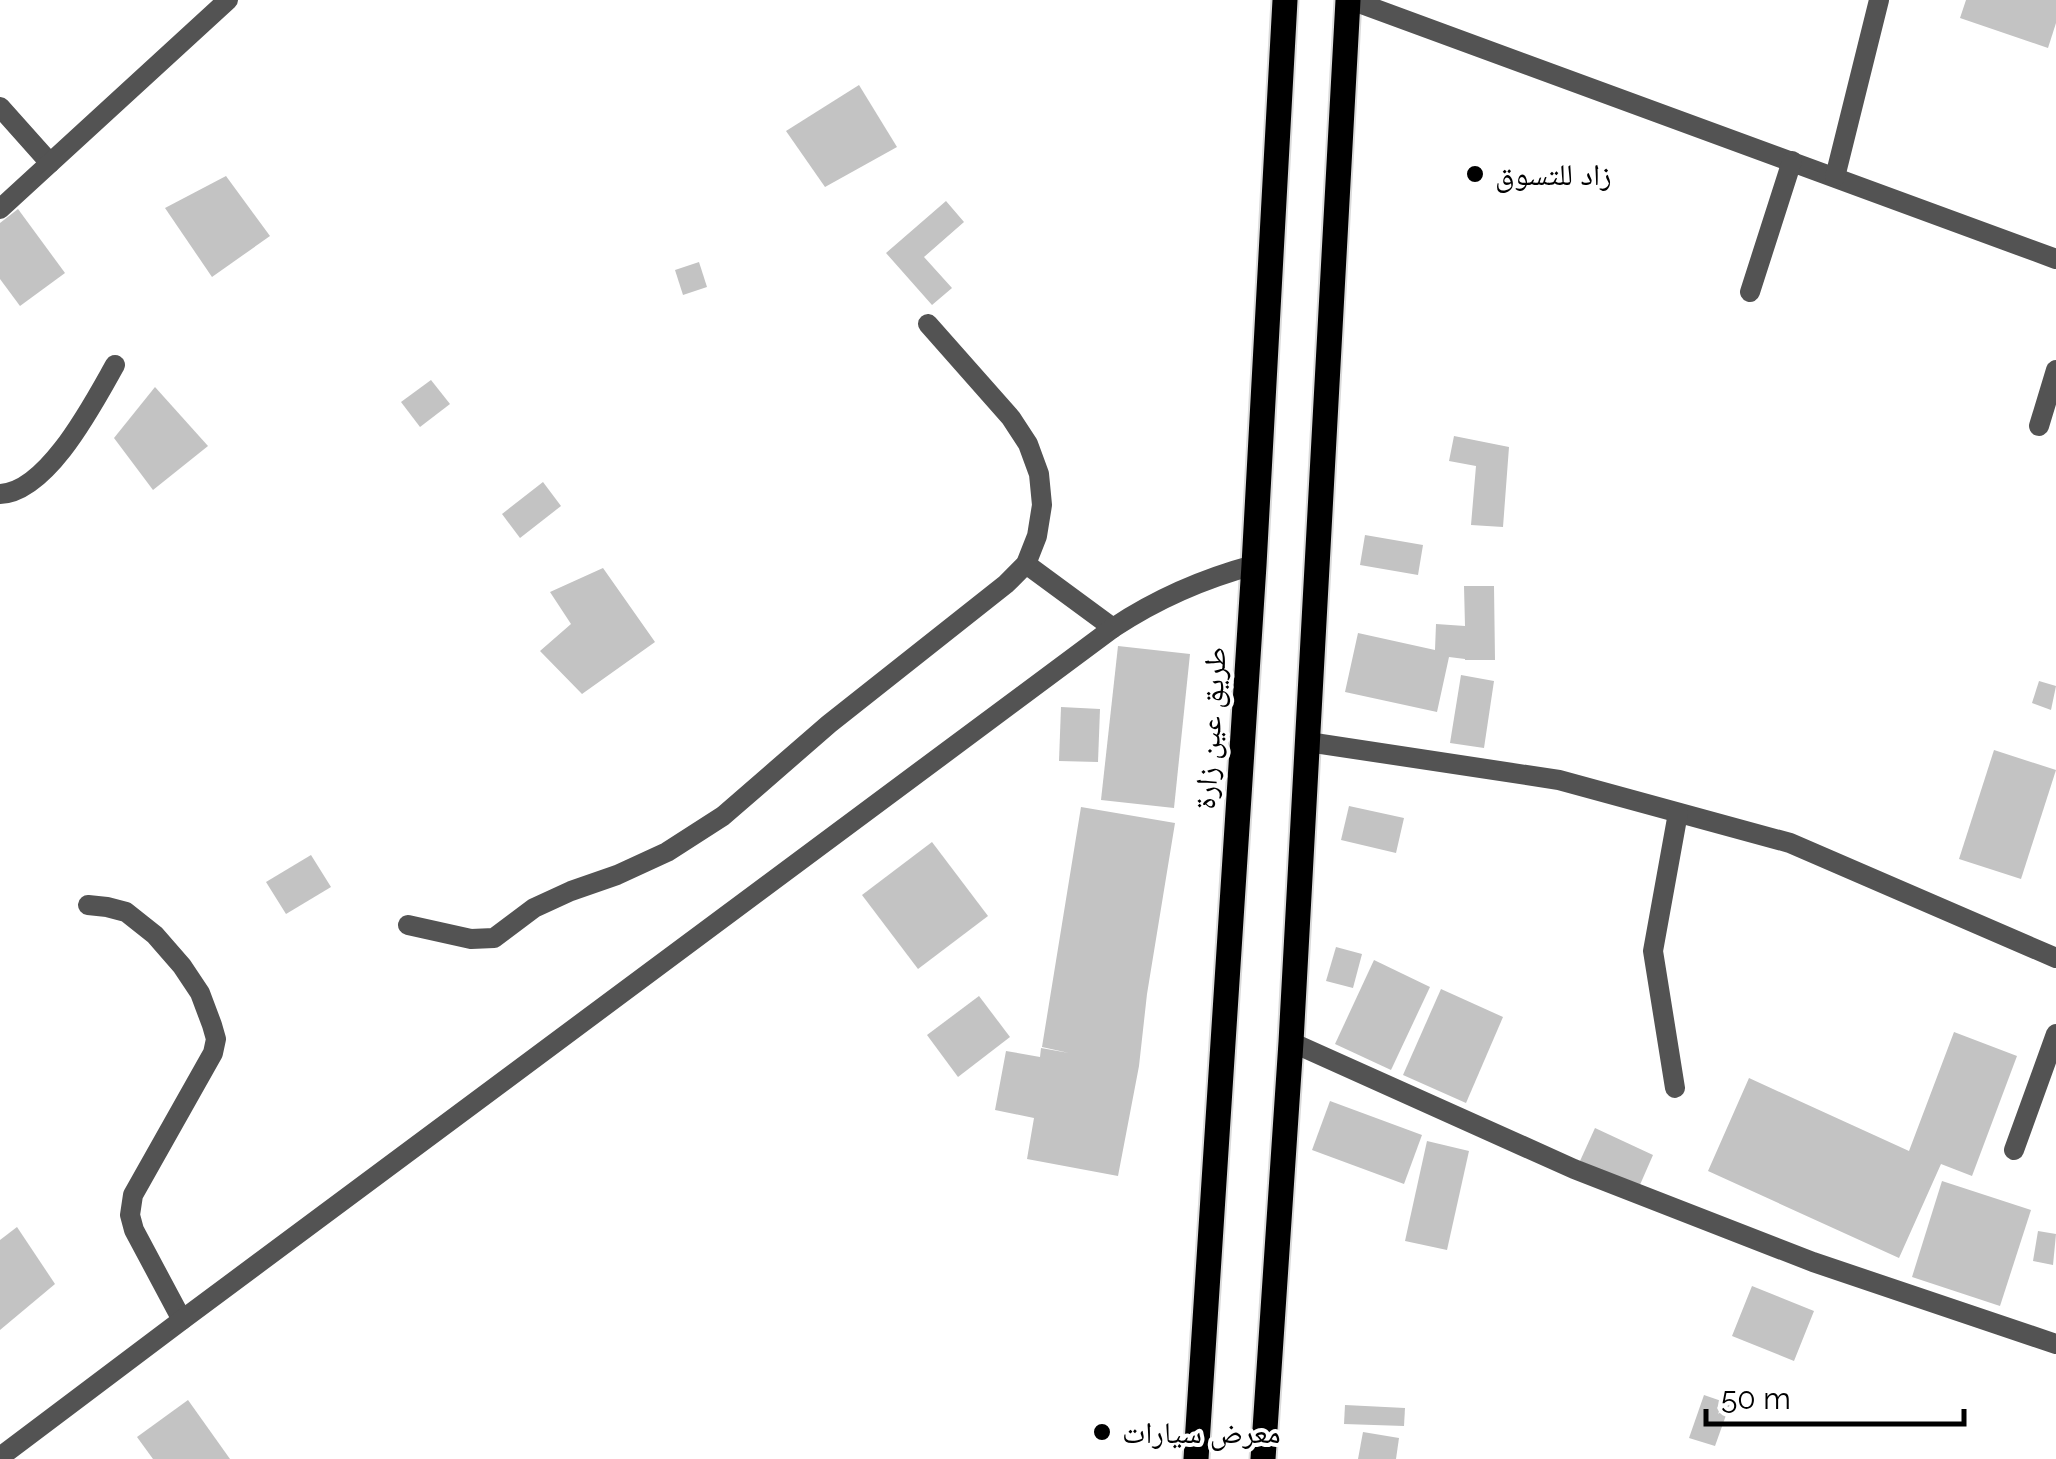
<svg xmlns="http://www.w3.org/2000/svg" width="2056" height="1459" font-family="Raleway,'Noto Naskh Arabic',sans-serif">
	<rect width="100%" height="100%" fill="#fff"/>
	<g fill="#c3c3c3">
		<path d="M1966,0h90v23l-8,25 -88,-30z"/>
		<path d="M859,85l38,62 -72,40 -39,-56z"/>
		<path d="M226,176l44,60 -58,41 -47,-69z"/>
		<path d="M946,201l18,21 -40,35 28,31 -20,17 -46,-52z"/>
		<path d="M18,209l47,64 -45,33 -20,-27v-56z"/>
		<path d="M699,262l8,25 -24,8 -8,-25z"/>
		<path d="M431,380l19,24 -30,23 -19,-25z"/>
		<path d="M155,387l53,59 -55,44 -39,-52z"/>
		<path d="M1454,436l55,11 -6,80 -32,-2 5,-59 -27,-5z"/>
		<path d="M543,482l18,24 -41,32 -18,-24z"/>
		<path d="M1365,535l58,10 -5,30 -58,-10z"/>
		<path d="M603,568l52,74 -73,52 -42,-43 31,-27 -21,-32z"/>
		<path d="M1464,586h30l1,74h-30v-1l-16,-2 -12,55 -92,-20 13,-59 77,17 1,-26 29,2z"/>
		<path d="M1118,646l72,8 -16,154 -73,-8z"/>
		<path d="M1461,675l33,6 -10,67 -34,-5z"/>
		<path d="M2039,681l17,5 -5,24 -19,-7z"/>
		<path d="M1061,707l39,2 -2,53 -39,-1z"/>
		<path d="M1994,750l62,20 -35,109 -62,-20z"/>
		<path d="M1349,806l55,12 -8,35 -55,-13z"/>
		<path d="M1081,807l94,16 -28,171 -8,72 -21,110 -91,-17 7,-41 -39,-8 11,-59 34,6 1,-9 28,5 -27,-6z"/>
		<path d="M932,842l56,74 -70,53 -56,-74z"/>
		<path d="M311,855l20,32 -45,27 -20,-32z"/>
		<path d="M1336,947l26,7 -9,34 -27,-7z"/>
		<path d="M1374,960l56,27 -39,83 -56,-26z"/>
		<path d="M1441,989l62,28 -37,86 -63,-28z"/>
		<path d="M979,996l31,41 -52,40 -31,-42z"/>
		<path d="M1954,1032l63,24 -45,120 -31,-12 -42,94 -191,-87 41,-93 160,73z"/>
		<path d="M1330,1101l92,34 -18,49 -92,-34z"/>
		<path d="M1595,1128l58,27 -14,32 -59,-26z"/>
		<path d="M1427,1141l42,10 -22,99 -42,-9z"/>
		<path d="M1942,1181l89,29 -31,96 -88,-29z"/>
		<path d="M17,1227l38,57 -55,46v-90z"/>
		<path d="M2038,1231l18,3 -3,31 -20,-4z"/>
		<path d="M1752,1286l62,25 -20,50 -62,-25z"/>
		<path d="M1704,1395l26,9 -15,42 -26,-8z"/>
		<path d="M188,1400l42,59h-77l-16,-22z"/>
		<path d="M1345,1405l60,3 -1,18 -60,-2z"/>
		<path d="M1363,1432l36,6 -3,21h-38z"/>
	</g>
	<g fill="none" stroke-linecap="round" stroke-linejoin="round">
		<defs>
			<g id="primary">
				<path d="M1196,1459l58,-894 31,-565"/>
				<path d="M1263,1459l28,-417 57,-1042"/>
			</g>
		</defs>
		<use href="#primary" stroke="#dbdbdb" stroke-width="29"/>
		<g stroke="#535353" stroke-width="20">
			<path d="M1351,0l705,259"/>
			<path d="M0,107l50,56"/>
			<path d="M1835,177l44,-177"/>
			<path d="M0,209l228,-209"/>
			<path d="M1750,292l42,-131"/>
			<path d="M2039,426l17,-56"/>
			<path d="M0,494c48,-2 94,-92 115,-129"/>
			<path d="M1026,564l87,64"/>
			<path d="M1308,742l251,38 231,63 266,115"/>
			<path d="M88,905l19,2 19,5 29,23 27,31 18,27 12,32 4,14 -3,14 -80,142 -3,20 4,15 48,90"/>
			<path d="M408,925l63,14 23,-1 40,-30 37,-17 46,-16 50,-23 56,-36 106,-92 177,-140 20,-20 11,-28 5,-31 -3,-31 -11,-30 -17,-26 -83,-94"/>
			<path d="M1291,1042l283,127 239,93 243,82"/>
			<path d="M1675,1088l-22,-137 25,-138"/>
			<path d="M2014,1150l42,-116"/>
			<path d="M0,1457l182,-137 931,-692c45,-30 89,-49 141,-63"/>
		</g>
		<use href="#primary" stroke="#000" stroke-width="25"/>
	</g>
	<g fill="#000" stroke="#fff" stroke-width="4">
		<circle cx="1475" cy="174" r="10"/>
		<circle cx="1102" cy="1432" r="10"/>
	</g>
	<g text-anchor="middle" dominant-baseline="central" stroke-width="8" stroke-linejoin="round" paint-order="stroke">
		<g font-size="30" fill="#000" stroke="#fff" text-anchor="start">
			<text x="1495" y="174">زاد للتسوق</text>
			<text x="1122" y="1432">معرض سيارات</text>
		</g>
		<g font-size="30" fill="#000" stroke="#fff">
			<text transform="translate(1210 728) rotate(-86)">طريق عين زارة</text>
		</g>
	</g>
	<path d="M1706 1409v15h258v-15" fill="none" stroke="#000000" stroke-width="5"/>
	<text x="1721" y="1409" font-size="30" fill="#000000" stroke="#ffffff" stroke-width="8" paint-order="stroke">50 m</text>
</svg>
